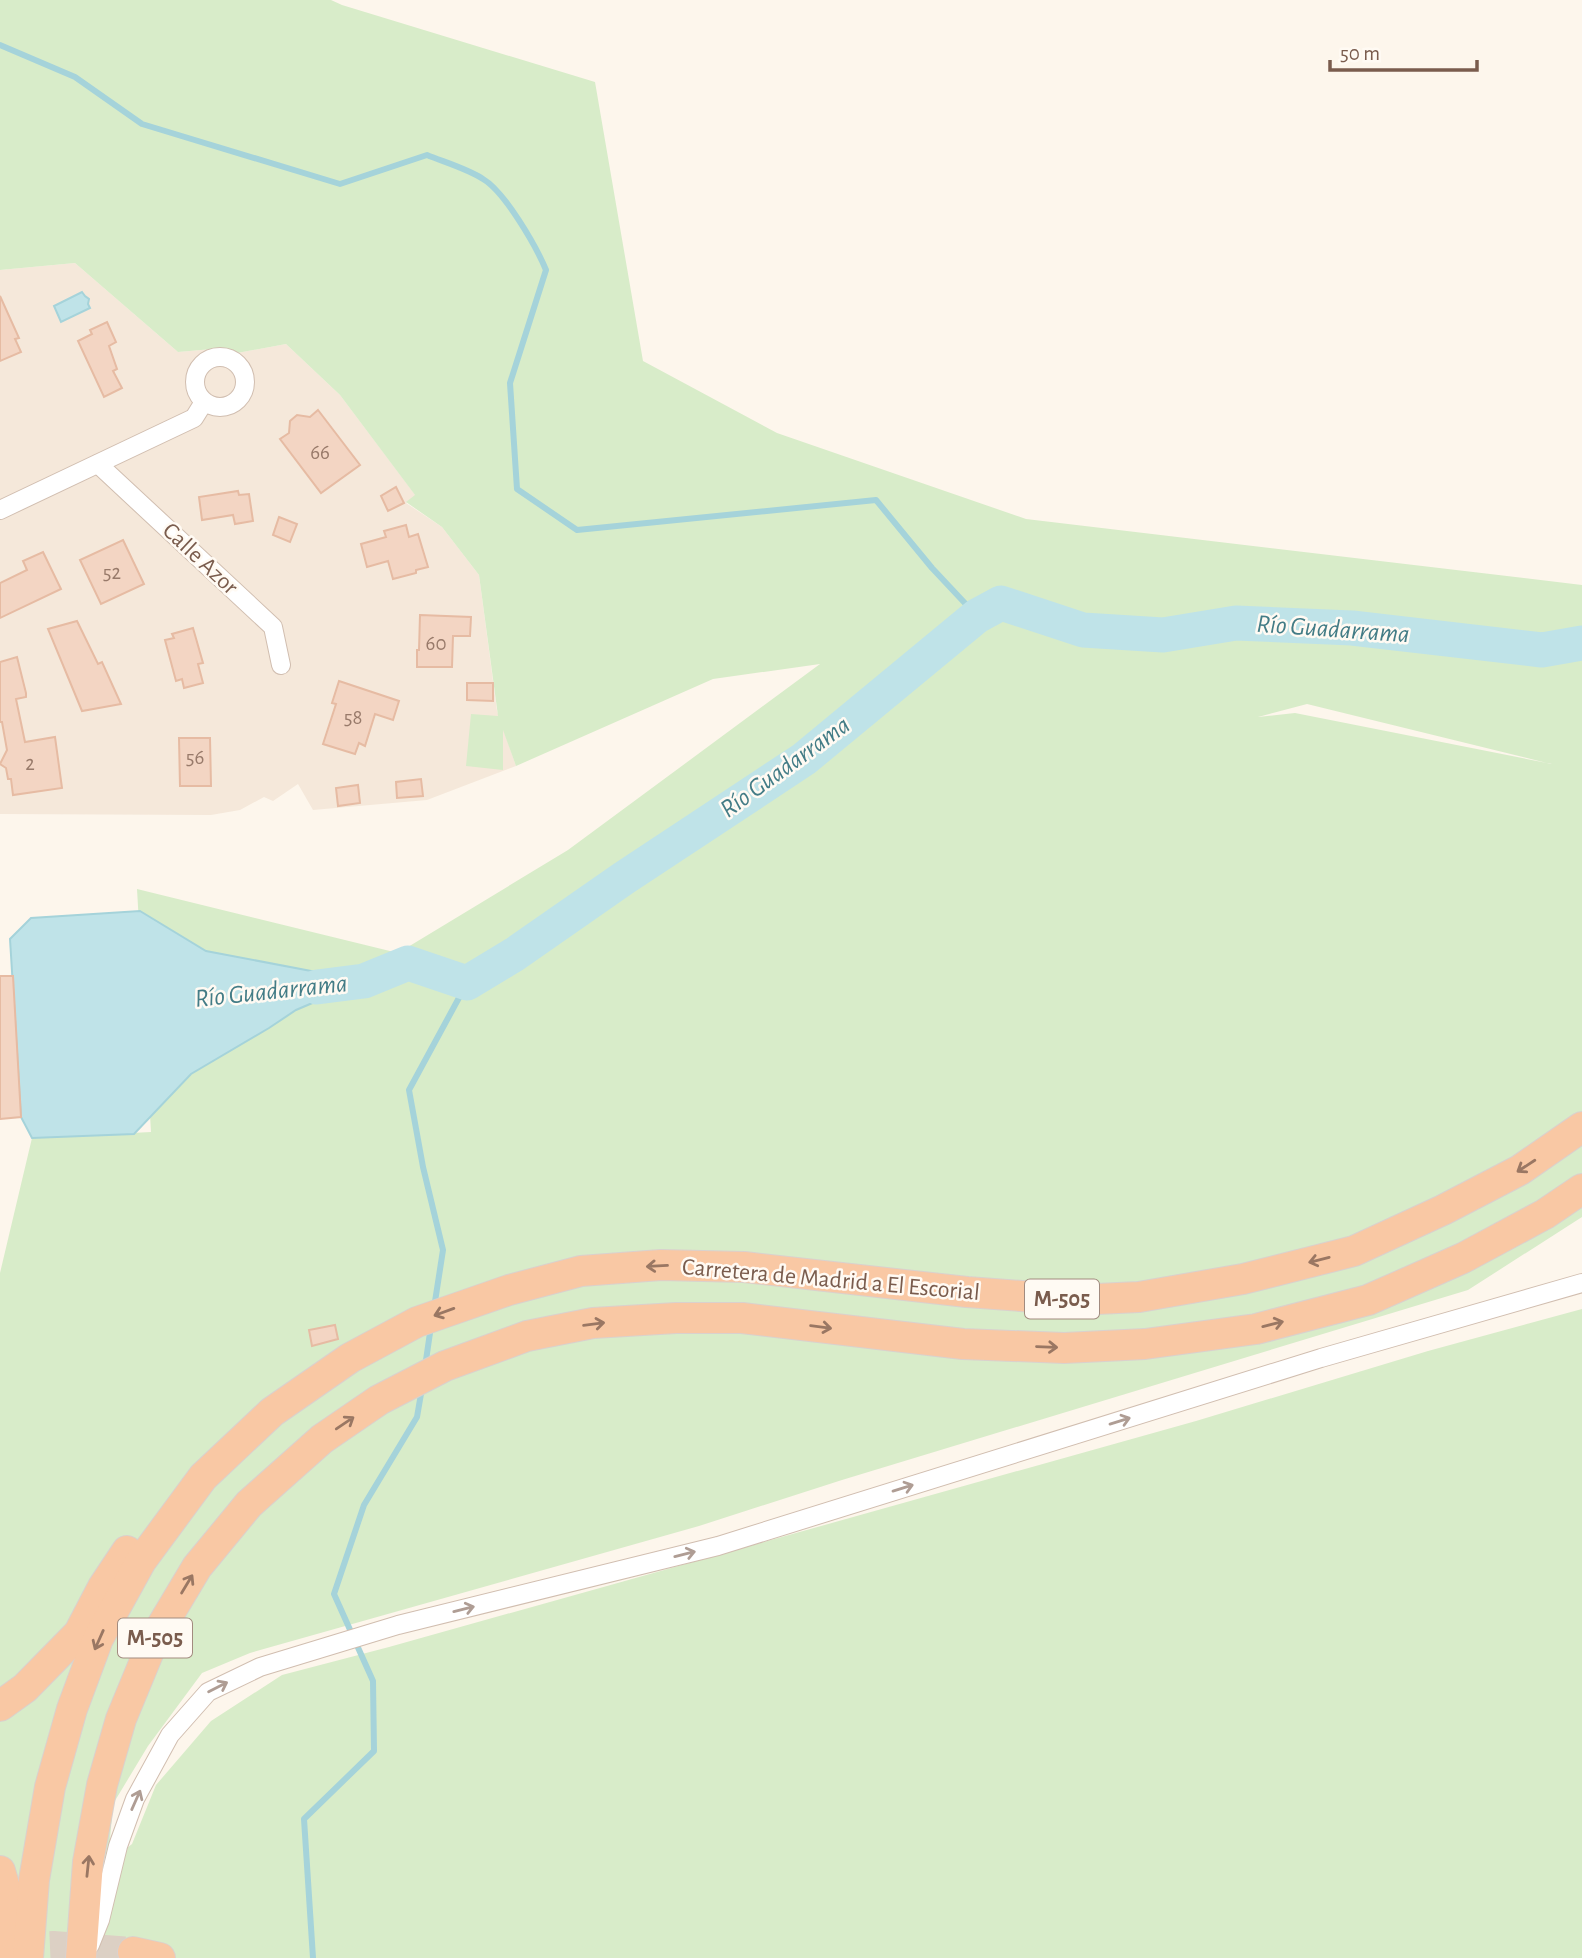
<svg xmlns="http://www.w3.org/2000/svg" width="1582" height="1958" font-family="'Alegreya Sans',sans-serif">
	<rect width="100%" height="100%" fill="#fdf6ec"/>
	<path fill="#f5e8da" d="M75,263l103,89 46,-4 13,5 49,-9 54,51 76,101 -10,7 36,24 37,48 18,136 19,55 -89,34 -114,10 -15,-26 -25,17 -9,-4 -24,13 -29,5 -211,-1v-544z"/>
	<path fill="#d8ecc9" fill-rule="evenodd" d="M0,0h331l11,5 253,77 48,279 134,72 249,86 556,66v632l-114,73 -626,190 -143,46 -449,127 -48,20 -54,73 -35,58 -5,59 24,-19 24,-59 55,-64 71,-46 107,-28 807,-226 232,-70 154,-42v649h-1582v-685l32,-135 119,-6 -14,-243 261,64 170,-103 252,-186 -107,15 -197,87 -13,-36v40l-37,-4 5,-52 27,2 -19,-141 -37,-48 -36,-25 9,-7 -75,-100 -54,-51 -49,9 -13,-5 -46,4 -103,-89 -75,7zM1307,704l244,60h1l-257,-51 -37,4z"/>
	<g fill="#bfe3e8" stroke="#a5d3da" stroke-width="2">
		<path d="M82,292l3,4 4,3 -1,5 2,4 -29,14 -7,-16z"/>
		<path d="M140,911l66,40 158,30 -68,29 -27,18 -78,46 -57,60 -102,4 -11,-21 -11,-178 21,-21z"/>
	</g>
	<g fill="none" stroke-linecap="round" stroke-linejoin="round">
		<g stroke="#a5d3da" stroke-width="6">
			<path d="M0,45l75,32 67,47 198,60 87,-29c17,7 41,14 56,24 22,13 53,67 63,91l-36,113 7,106 60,41 299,-30 56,68 45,48"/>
			<path d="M434,1308l9,-58 -20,-83 -14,-77 58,-107"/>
			<path d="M425,1367l6,-41"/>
			<path d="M313,1958l-9,-139 70,-68 -1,-70 -39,-87 30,-89 53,-88 5,-29"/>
		</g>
		<path stroke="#bfe3e8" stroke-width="35" d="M317,987l47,-6 44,-18 59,20 48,-29 109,-76 180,-119 173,-143 24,-13 82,27 80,5 73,-12 116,5 190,22 40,-7"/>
	</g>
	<g fill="#f3d5c3" stroke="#e6bba3" stroke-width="2">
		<path d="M0,296l19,42 -4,1 6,13 -21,9z"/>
		<path d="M107,322l9,20 -7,4 8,23 -4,2 9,17 -18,9 -26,-56 14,-7 -2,-4z"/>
		<path d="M318,410l42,55 -39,28 -41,-54 9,-6 1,-12 7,-6 13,2z"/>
		<path d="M396,487l8,16 -16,8 -7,-15z"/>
		<path d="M238,491l1,4 10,-1 4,27 -18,3 -2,-9 -31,5 -3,-23z"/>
		<path d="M279,517l18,7 -7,18 -17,-7z"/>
		<path d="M406,525l3,12 9,-3 10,33 -12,3v3l-23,6 -5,-18 -21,6 -6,-23 25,-7 -2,-6z"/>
		<path d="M123,540l21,44 -43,20 -21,-44z"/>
		<path d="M43,552l18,37 -61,29v-35l27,-13 -4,-9z"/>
		<path d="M420,615l51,2 -1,19h-17l-1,31h-35v-17h2z"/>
		<path d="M77,621l21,43 4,-2 19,42 -39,7 -34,-82z"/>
		<path d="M193,628l10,35 -5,1 5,19 -19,5 -2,-9 -6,2 -11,-41 9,-2 -2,-4z"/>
		<path d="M17,657l9,36v4l-10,2 9,43 30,-5 7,51 -49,7 -2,-16h-3l-2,-11 -6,-4 7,-14 -5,-28h-2v-60z"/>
		<path d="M339,681l60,20 -6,19 -18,-6 -10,32 -6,-3 -4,11 -32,-10 13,-40 -4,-1z"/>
		<path d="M467,683h26v18l-26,-1z"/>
		<path d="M179,738h31l1,48h-31z"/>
		<path d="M421,779l2,17 -26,2 -1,-16z"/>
		<path d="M358,785l2,18 -22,3 -2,-18z"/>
		<path d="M0,976h13l8,141 -21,2z"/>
		<path d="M335,1325l3,14 -26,7 -3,-16z"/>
	</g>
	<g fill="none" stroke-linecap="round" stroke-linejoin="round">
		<path stroke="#dcd0c4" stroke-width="30" stroke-dasharray="30 15" stroke-linecap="butt" d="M5,1948l48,-2 80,6"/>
		<defs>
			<g id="minor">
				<circle cx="220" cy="382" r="25"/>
				<path d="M98,464l175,163 8,38"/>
				<path d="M0,510l194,-92 10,-16"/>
				<path d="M90,1945l10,-25 18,-74 17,-47 35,-64 38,-43 52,-25 138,-42 320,-79 603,-188 261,-75"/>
			</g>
			<g id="trunk">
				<path d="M0,1706l25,-18 54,-55 24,-46 24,-36"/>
				<path d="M0,1871l10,34 1,53"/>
				<path d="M133,1952l27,6"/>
				<path d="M28,1958l6,-78 16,-93 22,-78 26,-70 43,-78 62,-84 69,-65 78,-54 67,-36 92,-32 72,-19 80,-6 83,2 223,25 109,8 63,-3 104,-18 111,-28 89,-41 77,-40 62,-43"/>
				<path d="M81,1958l7,-96 14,-77 19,-66 33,-80 43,-72 52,-63 73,-65 57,-39 66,-34 82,-30 66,-13 83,-5h66l221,26 101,4 81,-4 111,-15 112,-29 95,-42 82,-44 37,-25"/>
			</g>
		</defs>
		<use href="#minor" stroke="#d1beb0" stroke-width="20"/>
		<use href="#trunk" stroke="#dad1cd" stroke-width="32"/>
		<use href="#minor" stroke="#fff" stroke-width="18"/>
		<use href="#trunk" stroke="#f9c8a4" stroke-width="30"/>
	</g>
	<defs><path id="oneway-shaft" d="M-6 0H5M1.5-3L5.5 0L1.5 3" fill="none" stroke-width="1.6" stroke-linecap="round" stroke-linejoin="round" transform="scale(1.75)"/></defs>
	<g stroke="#9a7763">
		<use href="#oneway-shaft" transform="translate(1526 1166) rotate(147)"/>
		<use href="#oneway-shaft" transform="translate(1319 1260) rotate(166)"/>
		<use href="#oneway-shaft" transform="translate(657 1266) rotate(177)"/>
		<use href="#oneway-shaft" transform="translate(444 1312) rotate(160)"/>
		<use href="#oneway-shaft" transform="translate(594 1324) rotate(-7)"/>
		<use href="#oneway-shaft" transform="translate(1273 1324) rotate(-14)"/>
		<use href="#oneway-shaft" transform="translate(821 1327) rotate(7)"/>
		<use href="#oneway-shaft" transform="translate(1047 1347) rotate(2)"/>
		<use href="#oneway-shaft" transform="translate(345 1423) rotate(-34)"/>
		<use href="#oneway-shaft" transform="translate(187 1584) rotate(-59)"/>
		<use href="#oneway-shaft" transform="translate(99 1640) rotate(114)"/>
		<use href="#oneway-shaft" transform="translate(88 1866) rotate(-84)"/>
	</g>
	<g stroke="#af9d94">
		<use href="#oneway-shaft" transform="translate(1120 1421) rotate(-17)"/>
		<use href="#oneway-shaft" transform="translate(903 1488) rotate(-17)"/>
		<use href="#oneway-shaft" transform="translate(685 1554) rotate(-14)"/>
		<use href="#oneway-shaft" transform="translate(464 1609) rotate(-14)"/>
		<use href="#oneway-shaft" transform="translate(218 1687) rotate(-27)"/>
		<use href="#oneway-shaft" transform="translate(136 1800) rotate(-66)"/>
	</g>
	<g text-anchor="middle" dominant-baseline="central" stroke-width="5" stroke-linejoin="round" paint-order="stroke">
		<g font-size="21" fill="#987a6a">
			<text x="320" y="452">66</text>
			<text x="112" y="572">52</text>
			<text x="436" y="643">60</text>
			<text x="353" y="717">58</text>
			<text x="195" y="757">56</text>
			<text x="30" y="763">2</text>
		</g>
		<g fill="#fffaf3" stroke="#a28b7f" stroke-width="2">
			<rect x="1025" y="1279.5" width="74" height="39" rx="5"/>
			<rect x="118" y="1618.5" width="74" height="39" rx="5"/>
		</g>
		<g font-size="23" font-weight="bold" fill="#7a5c4d">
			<text x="1062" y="1299">M-505</text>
			<text x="155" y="1638">M-505</text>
		</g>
		<g font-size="24" fill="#7a5c4d" stroke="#fffaf3">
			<text transform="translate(200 559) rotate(43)">Calle Azor</text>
			<text transform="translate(831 1280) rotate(5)">Carretera de Madrid a El Escorial</text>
		</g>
		<g font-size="26" font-style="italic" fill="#437c86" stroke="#fffaf3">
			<text transform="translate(1333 629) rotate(4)">Río Guadarrama</text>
			<text transform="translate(785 767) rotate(-36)">Río Guadarrama</text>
			<text transform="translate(271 991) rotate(-6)">Río Guadarrama</text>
		</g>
	</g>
	<path d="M1330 60v10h147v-10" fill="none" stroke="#7a5c4d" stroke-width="3.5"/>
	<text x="1340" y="60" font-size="21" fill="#7a5c4d" stroke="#fffaf3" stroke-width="5" paint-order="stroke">50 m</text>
</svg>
